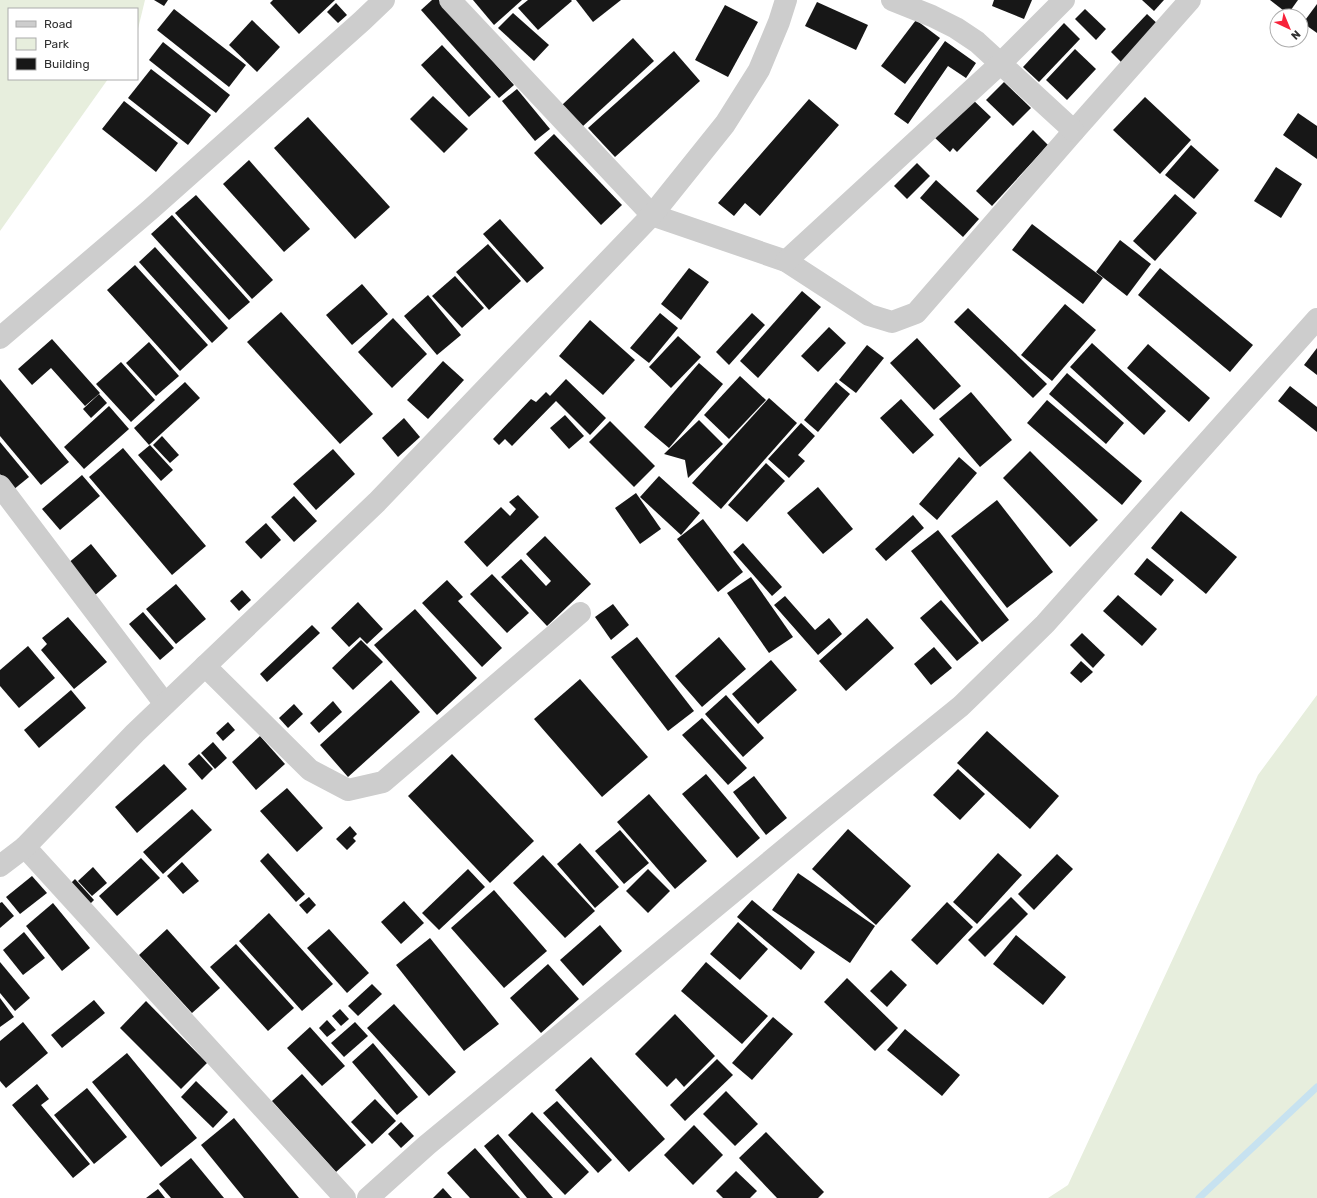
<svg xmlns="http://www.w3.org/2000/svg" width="1317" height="1198" font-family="Rubik,sans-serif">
	<rect width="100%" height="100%" fill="#fff"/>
	<g fill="#e7eedd">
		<path d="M0,0h145l-8,33v-24h-128v70h99l-108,152z"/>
		<path d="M1317,695v503h-269l20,-13 190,-410z"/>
	</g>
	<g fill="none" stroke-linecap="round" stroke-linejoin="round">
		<path stroke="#c7e2f0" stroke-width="7" d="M1199,1198l118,-111"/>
	</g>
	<g fill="#171717">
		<path d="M154,0h14l-4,6z"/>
		<path d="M273,0h62l-36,34 -29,-31z"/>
		<path d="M432,0h7l75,85 -15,13 -78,-88z"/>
		<path d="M473,0h49l-28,25z"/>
		<path d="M528,0h43l1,1 -34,29 -20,-22z"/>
		<path d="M576,0h45l-28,22z"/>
		<path d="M994,0h38l-8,19 -32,-13z"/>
		<path d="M1142,0h22l-10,11z"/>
		<path d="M1270,0h28l-10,14z"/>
		<path d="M817,2l51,23 -12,25 -51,-24z"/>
		<path d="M336,3l11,12 -9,8 -11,-11z"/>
		<path d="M1317,4v29l-14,-10z"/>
		<path d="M725,5l33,17 -30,55 -33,-17z"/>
		<path d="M174,9l72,56 -17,22 -72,-57z"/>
		<path d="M1085,9l21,20 -10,11 -21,-21z"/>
		<path d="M513,13l36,32 -15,16 -36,-33z"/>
		<path d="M1147,14l14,13 -36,39 -14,-14z"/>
		<path d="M252,20l28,27 -23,25 -28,-27z"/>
		<path d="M916,20l24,18 -35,46 -24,-18z"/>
		<path d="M1064,23l16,16 -41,43 -16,-15z"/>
		<path d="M633,38l21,23 -72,66 -20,-22z"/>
		<path d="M945,41l31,22 -10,15 -18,-12 -40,58 -14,-10z"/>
		<path d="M163,42l67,53 -14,18 -67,-53z"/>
		<path d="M442,45l49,52 -22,20 -48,-52z"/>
		<path d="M1075,49l21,20 -29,31 -21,-20z"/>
		<path d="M674,51l26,30 -85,76 -27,-29z"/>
		<path d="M151,69l60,46 -23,30 -60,-47z"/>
		<path d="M1004,82l27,26 -18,18 -27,-26z"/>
		<path d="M517,89l33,40 -15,12 -33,-40z"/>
		<path d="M433,96l35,33 -24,24 -34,-34z"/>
		<path d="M1145,97l46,43 -31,34 -47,-44z"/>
		<path d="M971,98l20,19 -34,35 -4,-4 -3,4 -16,-15z"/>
		<path d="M809,99l30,26 -79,91 -15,-13 -11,13 -16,-13z"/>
		<path d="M124,101l54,42 -22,29 -54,-43z"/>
		<path d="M1298,113l19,13v33l-34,-24z"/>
		<path d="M308,117l82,90 -35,32 -81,-91z"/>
		<path d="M1033,130l15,15 -56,61 -16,-15z"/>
		<path d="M554,134l68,71 -21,20 -67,-72z"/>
		<path d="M1191,145l28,25 -25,29 -29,-24z"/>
		<path d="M249,160l61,69 -26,23 -61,-68z"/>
		<path d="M917,163l13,13 -23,23 -13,-13z"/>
		<path d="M1276,167l26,17 -21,34 -27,-17z"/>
		<path d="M936,180l43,39 -16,18 -43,-39z"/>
		<path d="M1175,194l22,19 -42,48 -22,-20z"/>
		<path d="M196,195l77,85 -21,19 -77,-86z"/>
		<path d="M172,215l78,87 -21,18 -78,-86z"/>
		<path d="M500,219l44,49 -17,15 -44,-49z"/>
		<path d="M1032,224l71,54 -20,26 -71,-54z"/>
		<path d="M1120,240l31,24 -24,32 -31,-24z"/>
		<path d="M488,244l33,37 -32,29 -33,-38z"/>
		<path d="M155,247l73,81 -16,15 -73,-81z"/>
		<path d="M135,265l73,80 -28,26 -73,-81z"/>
		<path d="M689,268l20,14 -28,38 -20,-16z"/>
		<path d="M1160,268l93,77 -23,27 -92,-77z"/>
		<path d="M455,276l29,32 -22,20 -30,-32z"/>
		<path d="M362,284l26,30 -36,31 -26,-30z"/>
		<path d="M802,291l19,16 -63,71 -18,-17z"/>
		<path d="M428,295l33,40 -24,20 -33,-39z"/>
		<path d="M1065,304l31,26 -44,51 -31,-26z"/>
		<path d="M968,308l79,76 -14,14 -79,-76z"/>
		<path d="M281,312l92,102 -33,30 -93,-102z"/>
		<path d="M660,313l18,15 -29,35 -19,-15z"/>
		<path d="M752,313l13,12 -36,40 -13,-13z"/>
		<path d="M393,318l34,36 -35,34 -34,-36z"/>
		<path d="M590,320l45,40 -32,35 -44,-39z"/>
		<path d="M829,327l17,16 -28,29 -17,-16z"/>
		<path d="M678,336l23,21 -30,31 -22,-21z"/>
		<path d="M917,338l44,48 -27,24 -44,-47z"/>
		<path d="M52,339l48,54 -15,13 -34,-38 -19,17 -14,-16z"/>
		<path d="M149,342l30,34 -23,20 -30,-33z"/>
		<path d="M1092,343l74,68 -22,24 -74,-68z"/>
		<path d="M1148,344l62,54 -21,24 -62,-54z"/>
		<path d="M867,345l17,13 -28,35 -17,-13z"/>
		<path d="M1317,348v27l-13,-10z"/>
		<path d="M443,361l21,19 -36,39 -21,-19z"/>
		<path d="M121,362l34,38 -24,22 -35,-38z"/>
		<path d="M699,363l24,21 -54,64 -25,-21z"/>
		<path d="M1067,373l57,50 -18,21 -57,-50z"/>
		<path d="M740,376l26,24 -37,39 -25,-24z"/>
		<path d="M0,379l69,83 -28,23 -41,-49z"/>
		<path d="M566,379l40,39 -16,17 -34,-34 -44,45 -7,-7 -6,6 -6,-6 38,-40 5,3 10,-10 4,4z"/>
		<path d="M185,382l15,16 -51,47 -15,-17z"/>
		<path d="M836,382l14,12 -32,38 -14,-12z"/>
		<path d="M1290,386l27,21v25l-39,-31z"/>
		<path d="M971,392l41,48 -32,27 -41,-48z"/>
		<path d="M99,394l8,9 -16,15 -8,-9z"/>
		<path d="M769,398l28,25 -76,86 -29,-26z"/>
		<path d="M901,399l33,36 -21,19 -33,-36z"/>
		<path d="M1047,400l95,81 -20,24 -95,-82z"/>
		<path d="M109,406l20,23 -45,40 -20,-22z"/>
		<path d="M565,415l19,21 -15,13 -19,-21z"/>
		<path d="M404,418l16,19 -22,20 -16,-19z"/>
		<path d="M699,420l24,24 -35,34 -3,-18 -21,-6z"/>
		<path d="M610,421l45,45 -21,21 -45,-45z"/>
		<path d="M801,423l14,13 -17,19 7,6 -16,17 -21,-19z"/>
		<path d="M162,436l17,19 -9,8 -17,-18z"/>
		<path d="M0,442l29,35 -16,13 -13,-16z"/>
		<path d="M150,445l23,25 -12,11 -23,-26z"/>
		<path d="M123,448l83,98 -34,29 -83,-98z"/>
		<path d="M333,449l22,25 -39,36 -23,-26z"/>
		<path d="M1030,451l68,69 -28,27 -67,-69z"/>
		<path d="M959,457l18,16 -40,47 -18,-16z"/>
		<path d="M766,463l19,18 -38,41 -19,-17z"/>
		<path d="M82,475l18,21 -40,34 -18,-21z"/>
		<path d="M659,476l41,37 -19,22 -41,-38z"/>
		<path d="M818,487l35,42 -30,25 -36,-41z"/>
		<path d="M636,493l25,36 -21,15 -25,-36z"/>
		<path d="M518,495l21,22 -52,50 -23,-25 37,-35 9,9 6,-7 -7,-7z"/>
		<path d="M294,496l23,25 -23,21 -23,-25z"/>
		<path d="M997,500l56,72 -46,36 -56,-72z"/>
		<path d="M1181,511l56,46 -31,37 -55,-46z"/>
		<path d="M913,515l11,13 -38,33 -11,-12z"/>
		<path d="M703,519l40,53 -25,20 -41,-53z"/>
		<path d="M266,523l15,17 -20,19 -16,-17z"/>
		<path d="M938,530l71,90 -27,22 -71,-91z"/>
		<path d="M545,536l46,48 -44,42 -46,-49 20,-18 25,27 5,-5 -25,-27z"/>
		<path d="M743,543l39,44 -10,9 -39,-44z"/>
		<path d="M91,544l26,32 -23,20 -27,-32z"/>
		<path d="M1147,558l27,22 -13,16 -27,-22z"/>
		<path d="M492,574l37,39 -22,20 -37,-39z"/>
		<path d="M751,577l42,60 -24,16 -42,-60z"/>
		<path d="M447,580l16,17 -5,4 44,47 -20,19 -60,-64z"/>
		<path d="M176,584l30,35 -30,25 -30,-35z"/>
		<path d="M242,590l9,10 -12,11 -9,-10z"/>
		<path d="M1118,595l39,34 -15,17 -39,-35z"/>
		<path d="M785,596l30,34 14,-12 13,16 -24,21 -44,-50z"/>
		<path d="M941,600l38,43 -22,18 -37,-43z"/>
		<path d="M358,602l25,27 -16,15 -7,-7 -11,10 -18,-19z"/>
		<path d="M613,604l16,21 -18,15 -16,-23z"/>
		<path d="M415,609l62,69 -40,37 -63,-70z"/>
		<path d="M143,612l31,36 -14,12 -31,-36z"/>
		<path d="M68,617l39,45 -33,27 -33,-39 6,-6 -5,-6z"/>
		<path d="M867,618l27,30 -48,43 -27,-30z"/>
		<path d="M312,625l8,8 -53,49 -7,-8z"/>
		<path d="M1082,633l23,22 -12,13 -23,-23z"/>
		<path d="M637,637l57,74 -26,20 -57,-74z"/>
		<path d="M719,637l27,32 -44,38 -27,-31z"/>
		<path d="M361,640l22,22 -30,28 -21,-22z"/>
		<path d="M28,646l27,32 -36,30 -19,-22v-16z"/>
		<path d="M934,647l18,21 -21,17 -17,-21z"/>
		<path d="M771,660l26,30 -39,34 -26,-30z"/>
		<path d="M1081,661l12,11 -12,11 -11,-10z"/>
		<path d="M580,679l68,78 -46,40 -68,-78z"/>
		<path d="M391,680l29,32 -72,65 -28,-32z"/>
		<path d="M71,690l15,18 -47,40 -15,-18z"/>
		<path d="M726,695l38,43 -21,19 -38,-43z"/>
		<path d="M333,701l9,11 -23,21 -9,-10z"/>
		<path d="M294,704l9,10 -15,14 -9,-10z"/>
		<path d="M702,718l45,50 -19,17 -46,-50z"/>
		<path d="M228,722l7,8 -12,11 -7,-8z"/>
		<path d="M987,731l72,65 -29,33 -73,-66z"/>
		<path d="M260,736l25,28 -29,26 -24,-28z"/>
		<path d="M213,742l14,16 -12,11 -14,-16z"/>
		<path d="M199,754l14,15 -11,11 -14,-16z"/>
		<path d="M452,754l82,87 -44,42 -82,-87z"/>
		<path d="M164,764l23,25 -50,44 -22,-26z"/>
		<path d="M958,769l27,25 -25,26 -27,-25z"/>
		<path d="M706,774l54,64 -23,20 -55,-64z"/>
		<path d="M754,776l33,42 -21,17 -33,-43z"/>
		<path d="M287,788l36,40 -26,24 -37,-41z"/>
		<path d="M649,794l58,67 -32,28 -58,-67z"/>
		<path d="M192,809l20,21 -49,44 -20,-22z"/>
		<path d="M350,826l7,8 -4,4 3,3 -9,9 -11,-11z"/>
		<path d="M848,829l63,57 -35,39 -64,-56z"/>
		<path d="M620,830l29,33 -25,21 -29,-33z"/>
		<path d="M580,843l39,44 -24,21 -38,-44z"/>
		<path d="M268,853l37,41 -9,8 -36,-41z"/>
		<path d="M998,853l24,22 -45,49 -24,-22z"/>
		<path d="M1057,854l16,15 -39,41 -16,-16z"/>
		<path d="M543,855l52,56 -30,27 -52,-55z"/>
		<path d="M141,858l19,20 -43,38 -18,-20z"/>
		<path d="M182,862l17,19 -16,13 -16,-18z"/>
		<path d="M93,867l14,16 -15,13 -14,-15z"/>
		<path d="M468,869l17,18 -46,43 -17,-17z"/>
		<path d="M648,869l22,22 -22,22 -22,-22z"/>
		<path d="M798,873l77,53 -25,37 -78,-53z"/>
		<path d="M32,876l15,17 -27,21 -14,-17z"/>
		<path d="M75,879l19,21 -7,7 -19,-21z"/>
		<path d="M494,890l53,61 -43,37 -53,-60z"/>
		<path d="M309,897l7,8 -9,9 -8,-9z"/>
		<path d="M1011,897l17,17 -43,43 -17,-17z"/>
		<path d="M752,900l63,52 -14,18 -64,-53z"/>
		<path d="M404,901l20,22 -23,21 -20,-22z"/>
		<path d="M2,902l12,14 -14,12v-25z"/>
		<path d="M947,902l26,25 -36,38 -26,-25z"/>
		<path d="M53,903l37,45 -28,23 -36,-45z"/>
		<path d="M269,913l64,71 -31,27 -63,-70z"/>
		<path d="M738,922l30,27 -28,31 -30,-26z"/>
		<path d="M600,925l22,26 -39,35 -23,-26z"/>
		<path d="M167,929l53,59 -28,25 -53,-58z"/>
		<path d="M329,929l40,44 -22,20 -40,-45z"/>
		<path d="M24,932l21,26 -22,17 -20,-25z"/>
		<path d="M1016,935l50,42 -23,28 -50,-41z"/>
		<path d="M430,938l69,86 -35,27 -68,-86z"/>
		<path d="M236,944l58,64 -26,23 -58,-64z"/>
		<path d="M0,962l30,36 -15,13 -15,-18z"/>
		<path d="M706,962l62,54 -26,28 -61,-53z"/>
		<path d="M548,964l31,35 -38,34 -31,-35z"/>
		<path d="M891,970l16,15 -20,22 -17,-16z"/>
		<path d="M847,978l51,50 -23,23 -51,-49z"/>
		<path d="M372,984l10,10 -24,22 -10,-10z"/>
		<path d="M0,998l14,19 -14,10z"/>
		<path d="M94,1000l11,13 -43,35 -11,-13z"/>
		<path d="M146,1001l61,62 -26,26 -61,-61z"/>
		<path d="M394,1004l62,68 -27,24 -62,-68z"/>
		<path d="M340,1009l9,10 -8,7 -9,-10z"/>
		<path d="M675,1014l40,42 -31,31 -8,-9 -9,9 -32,-33z"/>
		<path d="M773,1017l20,17 -41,46 -20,-17z"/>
		<path d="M327,1020l9,10 -9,7 -8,-9z"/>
		<path d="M23,1022l25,31 -42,35 -6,-7v-40z"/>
		<path d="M355,1022l13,14 -24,21 -13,-14z"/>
		<path d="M310,1027l35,39 -23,20 -35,-38z"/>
		<path d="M905,1029l55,46 -18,21 -55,-46z"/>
		<path d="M373,1043l45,54 -21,18 -45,-53z"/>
		<path d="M127,1053l70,85 -36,29 -69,-85z"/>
		<path d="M591,1057l74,82 -36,33 -74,-82z"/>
		<path d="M717,1059l16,16 -48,46 -15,-16z"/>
		<path d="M302,1074l64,71 -30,27 -64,-71z"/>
		<path d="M196,1081l32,31 -15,16 -32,-31z"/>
		<path d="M37,1084l12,15 -8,6 49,59 -17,14 -61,-73z"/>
		<path d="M87,1088l40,49 -33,27 -40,-49z"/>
		<path d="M726,1091l32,33 -23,22 -32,-32z"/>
		<path d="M375,1099l21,22 -24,23 -21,-22z"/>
		<path d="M557,1101l55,59 -14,13 -55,-60z"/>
		<path d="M532,1112l57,60 -24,23 -57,-60z"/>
		<path d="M234,1118l65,80h-55l-43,-53z"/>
		<path d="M401,1122l13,14 -13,12 -13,-14z"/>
		<path d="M694,1125l29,30 -30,30 -29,-30z"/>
		<path d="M766,1132l58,60 -6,6h-41l-38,-40z"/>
		<path d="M498,1134l55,64h-26l-43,-52z"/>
		<path d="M475,1148l45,50h-50l-23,-25z"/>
		<path d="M191,1158l33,40h-53l-12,-14z"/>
		<path d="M736,1171l21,20 -7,7h-27l-7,-7z"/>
		<path d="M443,1188l9,10h-19z"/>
		<path d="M158,1189l7,9h-19z"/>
	</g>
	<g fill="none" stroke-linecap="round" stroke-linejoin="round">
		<g stroke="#cdcdcd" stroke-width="22">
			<path d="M450,0l202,215 134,46 83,54 23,7 24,-9 158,-182 116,-131"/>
			<path d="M892,0l40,16 24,12 21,14 97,89"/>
			<path d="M786,261l214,-197 64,-64"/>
			<path d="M0,338l151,-129 211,-188 22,-21"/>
			<path d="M0,486l165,218"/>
			<path d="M205,666l105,104 38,20 35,-8 197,-169"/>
			<path d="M25,847l320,351"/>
			<path d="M0,866l25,-19 110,-114 242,-231 275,-287 73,-91 34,-54 20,-48 7,-22"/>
			<path d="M368,1198l59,-53 392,-324 142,-115 84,-82 272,-305"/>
		</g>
	</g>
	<rect x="8" y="8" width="130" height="72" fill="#ffffff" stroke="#acacac"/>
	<rect x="16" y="21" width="20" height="6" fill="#cdcdcd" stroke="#acacac"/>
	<text x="44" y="28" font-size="12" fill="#303030">Road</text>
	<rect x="16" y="38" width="20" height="12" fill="#e7eedd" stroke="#acacac"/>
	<text x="44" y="48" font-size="12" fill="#303030">Park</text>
	<rect x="16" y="58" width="20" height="12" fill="#171717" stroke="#acacac"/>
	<text x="44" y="68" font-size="12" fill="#303030">Building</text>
	<g transform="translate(1289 28) rotate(136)"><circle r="19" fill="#ffffff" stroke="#acacac"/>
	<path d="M0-3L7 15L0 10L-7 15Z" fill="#f7223a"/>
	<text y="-6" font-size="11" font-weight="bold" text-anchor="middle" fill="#303030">N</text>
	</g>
</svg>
